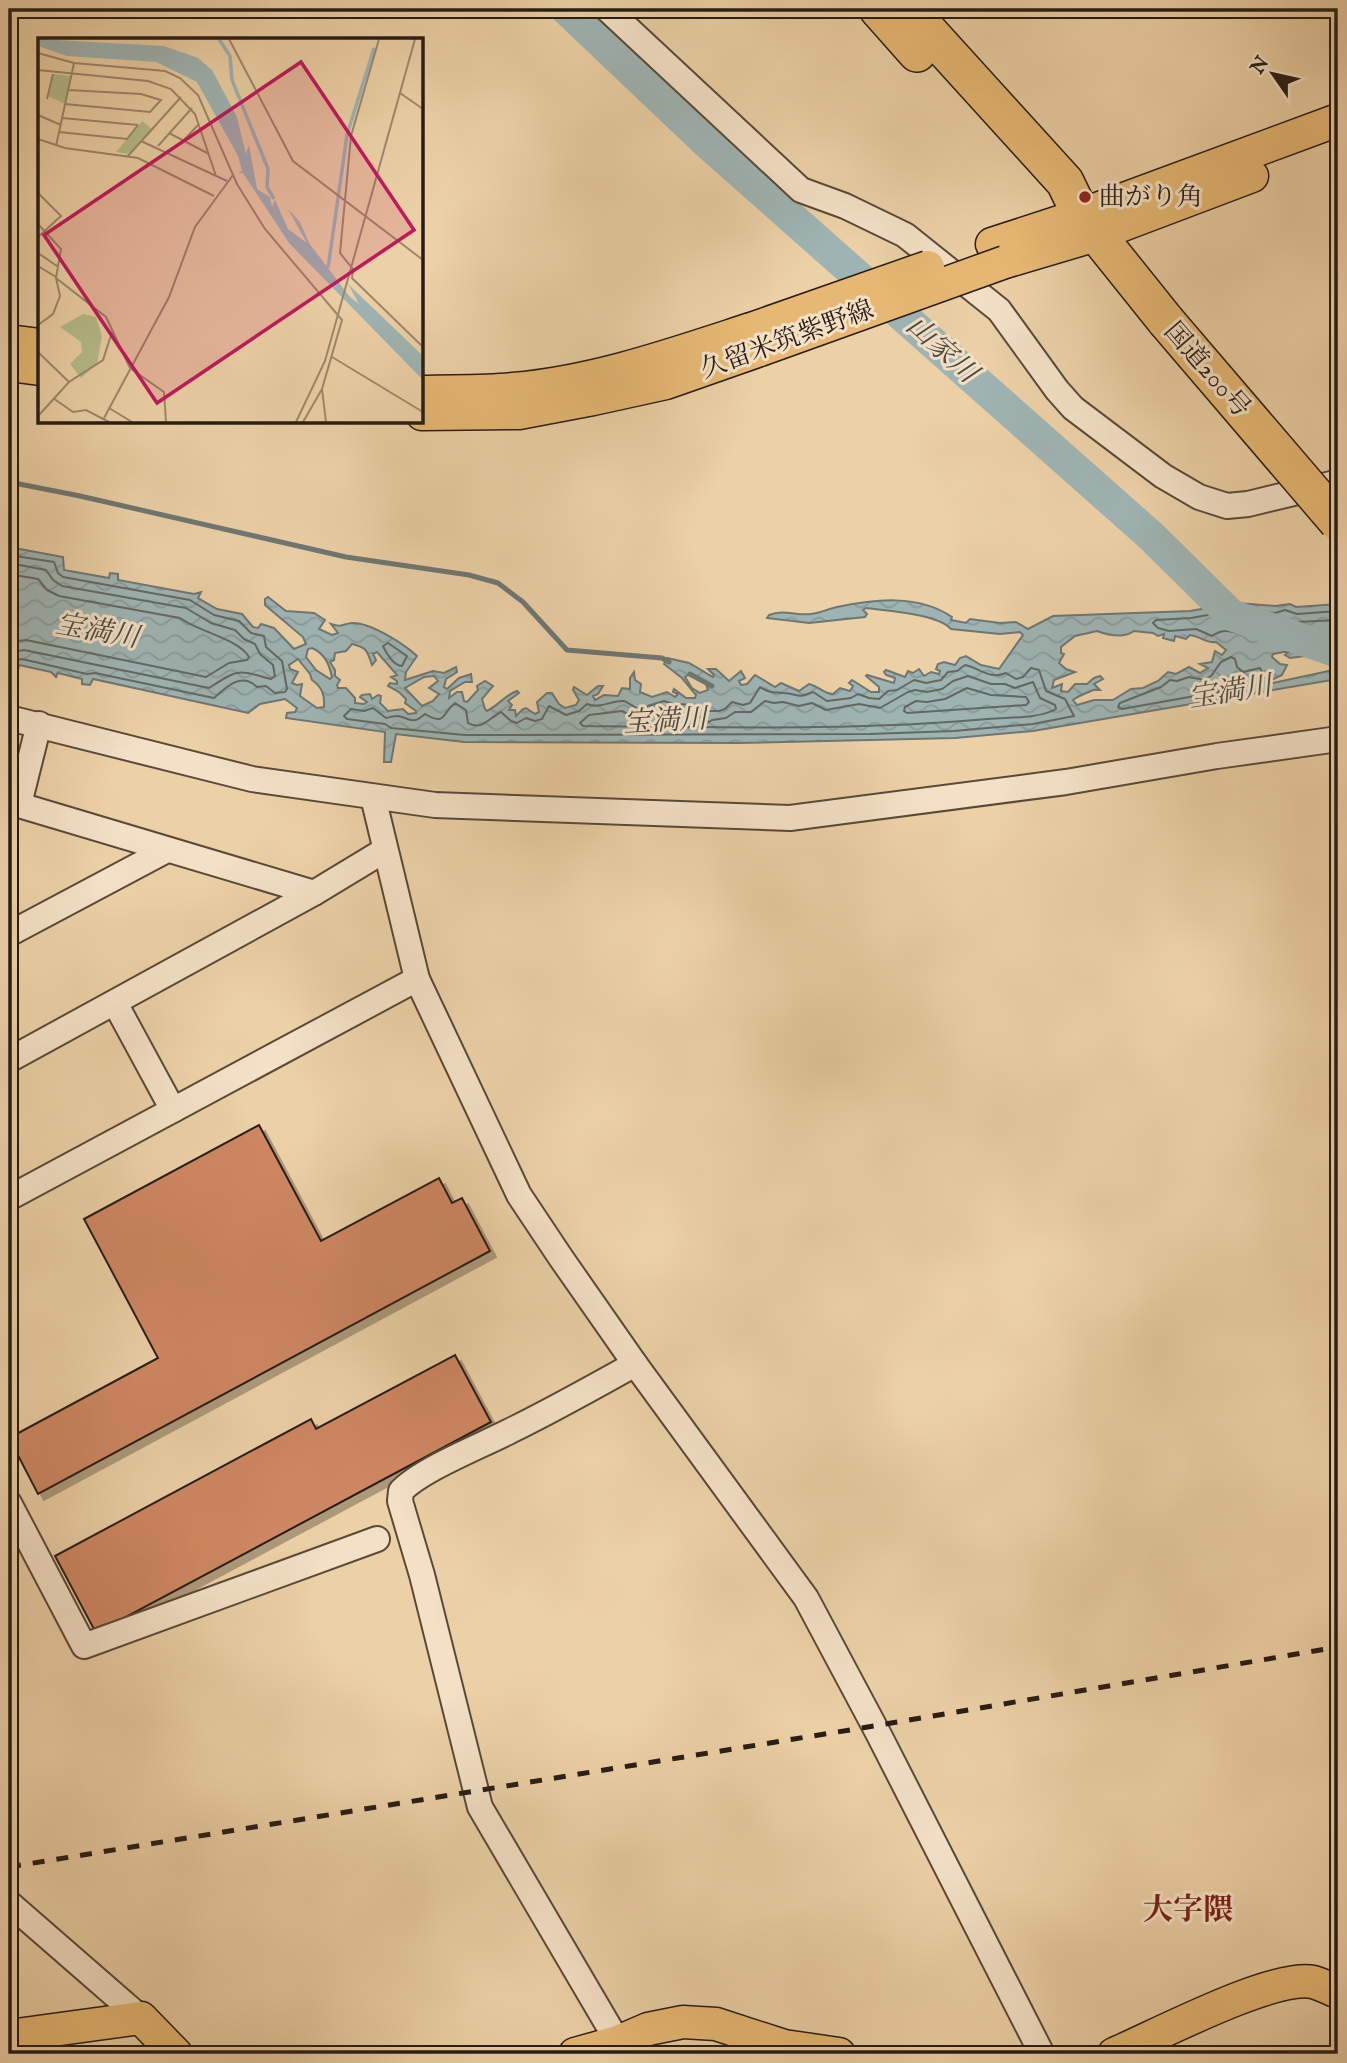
<svg xmlns="http://www.w3.org/2000/svg" width="1347" height="2063" font-family="'IM FELL English','Noto Serif JP',serif">
	<defs>
		<pattern id="water-waves" width="16" height="10" patternUnits="userSpaceOnUse" patternTransform="scale(1.75)"><rect width="16" height="10" fill="#9eb4b3"/><path d="M0 5q4-4 8 0t8 0" fill="none" stroke="#889a99"/></pattern>
		<filter id="shadow"><feDropShadow dx="6" dy="6" stdDeviation="0" flood-color="#0004"/></filter>
	</defs>
	<rect width="100%" height="100%" fill="#ecd0a6"/>
	<filter id="stains"><feTurbulence type="fractalNoise" baseFrequency=".00286" numOctaves="4"/><feColorMatrix values="0 0 0 0 .2 0 0 0 0 .09 0 0 0 0 .02 0 0 0 .5 -.17"/></filter>
	<radialGradient id="worn" r=".72"><stop offset=".6" stop-color="#630" stop-opacity="0"/><stop offset="1" stop-color="#630" stop-opacity=".3"/></radialGradient>
	<path fill="url(#water-waves)" stroke="#6e7773" stroke-width="2" fill-rule="evenodd" d="M9,547l54,10 1,13 45,8 1,-5 8,1v6l76,14 7,-2 -3,6 19,11 25,5 11,13 5,1 3,-4 13,4 20,21 12,-5 -3,-7 -38,-32v-6l3,-2 18,14 28,2 11,7 -6,9 13,6 6,-2 -7,-9c12,4 10,0 21,-1 18,-1 52,21 65,33l-11,16 -1,8 28,-9 11,2 12,-6 1,5 -11,7 -2,8 3,2 12,-11 12,-4 1,8h-7l-15,9 -1,7 8,-6h5l2,9 3,1 11,-12 -1,-4 8,-5 8,5 -11,13 3,10 2,2c12,-6 18,-16 30,-20l2,2 -11,8 4,4 -3,5h6l1,6 7,-7 3,-1 9,6 4,-2 -2,-10 10,-9h5l7,11 6,4 11,-3 3,-5 -6,-10 1,-3 13,8 11,-9h5l-5,8 -5,2 2,4 9,-5 14,1 4,-8 8,1v-11l4,-6 1,8 6,4 -1,8 12,5 15,-5 8,5 3,-3 -5,-2 1,-3 12,9h9l1,-3 -14,-17 -18,-14 3,-6 22,5 24,14 1,-2 -6,-6h8l13,12 12,-10 4,7 -6,3 2,4 6,-1 8,-9 20,12 6,-4 18,8 10,-7c9,2 15,10 24,10l7,-6 10,3 3,-5 -4,-3 3,-3 19,12h8v-5l-13,-11 1,-1 27,8 1,-5 -9,-3 -2,-3 2,-2 19,7 3,-6 5,2 6,-4 5,7 7,-4 8,2 1,-3 -4,-2 2,-5 6,-2 11,3 5,-7 6,-2 15,9 18,4 24,-34 -3,-3 -20,2 -49,-5c-14,-15 -63,-18 -85,-21l-3,2 4,4 -2,3 -56,6 -42,-5 2,-3c15,-6 27,1 42,-1 9,-1 17,-5 26,-7 38,-8 81,-13 115,10l-1,3 15,3 4,-4 30,4 16,-1 12,7 25,-13 137,-5 46,-8 39,3 15,-2 6,3 42,-3v56h-4l-13,-6 -31,4 -5,-3 5,-4 -17,3 -1,3 8,7 7,1 -5,10 -13,6 4,2 65,-14v10l-305,52 -78,7 -217,5 -274,-1 -68,-8 -5,28h-7l1,-30 -99,-14 1,-5 8,-1 2,-4 -12,-9 -25,5 -12,9 -155,-34 -3,6 -8,-1v-5l-24,-6 -2,4 -5,-5 -32,-7 -1,5 -9,-1zM1097,631c11,4 26,8 37,0l19,2 5,3 6,-2 -1,4 11,3 1,-5 11,3 4,-4c10,1 17,9 26,7l10,8 -4,5 -7,-4 -3,11 -12,2 8,4 -8,5 -11,-6 -13,7 -8,-2 -10,9 -15,7 -12,1 -18,11h-19l-17,5 -4,-5c6,-5 14,-7 20,-10h7l-6,-6 9,-5 -3,-3 -6,2 -7,6h-12l-7,8 -7,-1 1,-7 -10,4 2,-8 21,-8 -9,-3 -7,-6 5,-9 -3,-1v-6l14,-11zM352,644c16,4 15,7 20,21l4,-5 -3,-6 4,-2c6,7 13,15 20,23l-6,2 6,4v3l-7,-1 -2,3 11,6 7,7 -1,4 11,8v2l-8,1 -5,-5 -15,2 -8,-8 1,-7 -3,-1 -6,4 -2,-5 -8,1 -2,2 7,5 -3,2 -9,-1v-5l-9,-10h-8l-1,-3 3,-5 -5,-4v-6l-5,-8 4,-2 1,-7 11,-2zM312,648c12,5 17,15 20,29l-2,2 -14,-9 -10,-13 2,-8zM298,659l12,15 2,6c10,7 13,15 12,27l-7,1 -17,-12 2,-12 -5,1 -5,-2 6,-11 -8,-3 -1,-4zM688,675l17,6 3,9 -8,3 -8,-5 -7,-11zM434,676l4,5 -9,7 10,6 -6,7 -11,5 -17,-18 19,-11z"/>
	<g fill="none" stroke-linecap="round" stroke-linejoin="round">
		<g stroke="#626864" stroke-width="2">
			<path d="M9,555l45,7 4,11 5,4 127,23 24,15 25,6 12,12 13,3 2,11 16,14 5,28 -2,3 -10,1 -9,-7 -9,1c-16,-16 -32,1 -43,11l-119,-25 -8,1 -65,-15 -13,3"/>
			<path d="M9,563l37,7 7,10 9,6 124,22 25,15 24,7 9,9 11,5 5,10 13,11 2,11 -4,3c-34,-9 -32,-11 -62,9l-185,-38 -15,3"/>
			<path d="M9,574l29,5 9,11 12,6 121,22c19,14 59,21 69,39l-2,3 -18,3 -23,14 -180,-37 -17,2"/>
			<path d="M1338,611l-41,3 -12,-4 -10,3 -39,-3 -45,8 -35,2 -3,3 5,5 11,3 27,-2 16,7c17,-12 26,1 44,1 6,1 8,-4 15,-5l6,4 4,7h10l6,6 25,-2 16,6"/>
			<path d="M1338,620l-41,2 -11,-2 -7,4c20,25 37,7 59,20"/>
			<path d="M388,643l19,13 -5,10c-8,0 -16,-13 -19,-20z"/>
			<path d="M1231,657l4,2 2,8 6,5 17,-4 4,8 -2,8 -140,25 -4,-2 2,-4 41,-16 9,-7 7,1 12,-4 15,3 7,-4 10,-14z"/>
			<path d="M965,665c15,3 24,15 41,8l10,6 7,-2 8,-9 8,2 7,21 19,8 9,17 -41,8 -79,7 -85,3 -404,1 -74,-7 -6,-4 -38,-5 -3,-3 7,-7 13,2 9,-3 13,10c4,-1 8,-2 12,-2 14,3 14,9 27,-2 22,13 17,-2 30,-11l11,7 2,13c14,8 21,-5 33,-11l10,9 6,2 9,-5 9,3 7,-2 7,-13 17,9 13,-4 8,-7c13,5 23,-3 36,-3 4,0 10,6 15,8l26,-8 9,3 26,1 8,6h12l6,-2 7,-7 11,3 7,-2 10,-16c9,6 13,5 23,6 16,0 11,7 30,-1l14,9 24,-3 7,-4 11,4 10,1 9,-8 9,-1 17,-10 12,3 15,-3 7,-8 9,-1z"/>
			<path d="M968,676l23,8h14l10,4 18,-6 7,16 15,7 1,4c-17,10 -48,8 -68,10 -135,12 -271,8 -405,7l-3,-3 9,-8 33,-4 11,6 9,1 22,-8 32,5 13,7 3,-2 14,-2 9,-6h16l14,-11 9,2 9,-1 16,4 13,-3 14,7 33,-6 21,4 28,-16 7,-2 12,2 15,-3 11,-8z"/>
			<path d="M967,688l24,7 35,2 3,5 -3,3 -119,8 -3,-2 1,-4 11,-6 11,1 18,-3z"/>
		</g>
		<g stroke="#6e7773" stroke-width="5">
			<path d="M9,482l71,14 266,61 123,18 29,8 25,19 44,48 95,8 7,4"/>
			<path d="M690,674l22,12"/>
		</g>
		<path stroke="#9eb4b3" stroke-width="32" d="M566,9l138,131 447,396 80,79 107,37"/>
	</g>
	<g fill="#ce8762" stroke="#271c14" stroke-width="2" filter="url(#shadow)">
		<path d="M259,1125l62,116 118,-63 13,25 10,-5 28,53 -452,243 -29,-56 149,-80 -74,-139z"/>
		<path d="M455,1355l36,67 -395,211 -41,-77 256,-137 5,10z"/>
	</g>
	<g fill="none" stroke-linecap="round" stroke-linejoin="round">
		<defs>
			<g id="minor">
				<path d="M607,9l194,181 44,16 60,29 94,75 58,80 16,18 90,68 36,21 28,9 21,-2 87,-21 3,1"/>
				<path d="M9,718l243,61 183,26 355,13 276,-36 151,-26 121,-17"/>
				<path d="M373,797l44,182 102,216 42,63 74,106 171,234 72,135 164,321"/>
				<path d="M9,802l305,91"/>
				<path d="M19,804l20,-80"/>
				<path d="M9,934l158,-84"/>
				<path d="M115,1003l58,107"/>
				<path d="M9,1060l305,-167 71,-43"/>
				<path d="M9,1198l408,-219"/>
				<path d="M9,1503l75,143 293,-107"/>
				<path d="M9,1903l132,115"/>
				<path d="M618,2042l-138,-235 -58,-232 -22,-74 1,-10c21,-22 80,-45 109,-60 43,-21 84,-44 125,-67"/>
			</g>
			<g id="major">
				<path d="M992,244l89,-29 257,-95"/>
				<path d="M1005,262l91,-27 156,-59"/>
				<path d="M9,341l31,4"/>
				<path d="M9,365l31,4"/>
				<path d="M422,392c30,-1 61,0 91,-3 82,-7 161,-35 238,-60"/>
				<path d="M422,414l97,-1 74,-14 73,-16 94,-33"/>
				<path d="M9,2036l132,-18 35,36"/>
				<path d="M575,2054l43,-12 30,-13 35,-7 33,2 68,22 55,8"/>
				<path d="M1114,2054c42,-18 159,-80 199,-72 8,2 17,7 25,10"/>
			</g>
			<g id="highway">
				<path d="M878,9l39,44"/>
				<path d="M908,9l157,173 16,33 85,106"/>
			</g>
		</defs>
		<use href="#minor" stroke="#584938" stroke-width="28"/>
		<use href="#major" stroke="#271c14" stroke-width="35"/>
		<use href="#highway" stroke="#271c14" stroke-width="40"/>
		<use href="#minor" stroke="#f3e0c5" stroke-width="24"/>
		<use href="#major" stroke="#e6b873" stroke-width="32"/>
		<use href="#highway" stroke="#e6b873" stroke-width="37"/>
		<path stroke="#271c14" stroke-width="5" stroke-dasharray="12 12" stroke-linecap="butt" d="M9,1867l865,-141 464,-79"/>
		<defs>
			<g id="major-bridge">
				<path d="M751,329l177,-62"/>
				<path d="M760,350l245,-88"/>
			</g>
			<path id="highway-bridge" d="M1166,321l172,201"/>
		</defs>
		<use href="#major-bridge" stroke="#271c14" stroke-width="35" stroke-linecap="butt"/>
		<use href="#highway-bridge" stroke="#271c14" stroke-width="40" stroke-linecap="butt"/>
		<use href="#major-bridge" stroke="#e6b873" stroke-width="32"/>
		<use href="#highway-bridge" stroke="#e6b873" stroke-width="37"/>
	</g>
	<circle fill="#8f2418" stroke="#f3e0c5" stroke-width="2.5" cx="1085" cy="197" r="7"/>
	<g text-anchor="middle" dominant-baseline="central" stroke-width="6" stroke-linejoin="round" paint-order="stroke">
		<g font-size="26" fill="#271c14" stroke="#f3e0c5" text-anchor="start">
			<text x="1099" y="197">曲がり角</text>
		</g>
		<g font-size="26" fill="#271c14" stroke="#f3e0c5">
			<text transform="translate(787 340) rotate(-20)">久留米筑紫野線</text>
			<text transform="translate(1207 370) rotate(49)">国道200号</text>
		</g>
		<g font-size="28" font-style="italic" fill="#4b4a44" stroke="#f3e0c5">
			<text transform="translate(941 350) rotate(42)">山家川</text>
			<text transform="translate(97 632) rotate(10)">宝満川</text>
			<text transform="translate(1230 693) rotate(-9)">宝満川</text>
			<text transform="translate(665 722) rotate(-3)">宝満川</text>
		</g>
		<g font-size="30" font-weight="bold" fill="#7a1f14" stroke="#f3e0c5">
			<text x="1188" y="1911">大字隈</text>
		</g>
	</g>
	<g transform="translate(38 38)">
		<rect width="385" height="385" fill="#ecd0a6"/>
		<path d="M45,276l13,3 6,19 -5,28 -16,14 -11,-14 12,-12 -1,-10 -21,-15z" fill="#b4bc89"/>
		<path d="M15,36l18,2 -6,28 -17,-8zM104,83l10,8 -22,25 -14,-2z" fill="#b4bc89"/>
		<path d="M0,1l126,7 34,12 14,12 25,47 9,37 3,-9 8,44 13,8 2,10 3,-7 13,29 19,14 -19,-34 12,13 9,21 41,54 9,7 -11,-20 75,72v24l-134,-137 -46,-70 -5,1 4,-3 -4,-15 -41,-74 -41,-20 -89,-6 -29,-10z" fill="#9eb4b3"/>
		<path fill="none" stroke="#9eb4b3" stroke-width="3.5" d="M181,1l11,17 2,24 36,89 -1,18 7,12M290,230l19,-133 27,-87"/>
		<path fill="none" stroke="#9d886c" stroke-width="2" d="M191,1l64,122 130,99M341,1l-28,97 -11,117 13,16 -1,9 71,69M0,15l36,10 91,8 15,7 18,17 39,89 28,45 77,91 -20,69 -19,33M0,32l110,11 23,8 24,25 21,62M362,55l23,16M9,61l6,-25M27,66l85,8 11,-12 -20,-6 -72,-4M0,77l23,10M24,80l76,7M21,94l68,7 11,-14M131,95l40,21M0,101l27,9 73,10 76,38M103,103l86,40M145,103l16,-17M18,108l18,-83M120,108l34,-38M90,118l53,-59M0,155l23,23 -23,21M0,186l23,25 -5,29 50,39 24,51 34,24 2,30M0,215l19,13M0,228l18,11M0,287l15,-11 7,-18 -4,-18M0,314l31,30M294,319l91,55M284,351l4,33M15,360l20,14 13,-2 23,12M71,370l23,14M1,377l30,-33 34,-22 9,-28M66,380l65,-121 26,-70 38,-52M258,384l29,-61 90,-322"/>
		<path fill="#c2185b" fill-opacity="0.15" stroke="#c2185b" stroke-width="3.5" d="M263,24l113,168 -257,173 -113,-168z"/>
		<rect width="385" height="385" fill="none" stroke="#271c14" stroke-width="3.5"/>
	</g>
	<rect width="1347" height="2063" fill="none" stroke="#ecd0a6" stroke-width="35"/>
	<rect x="10" y="10" width="1326" height="2042" fill="none" stroke="#271c14" stroke-width="3.5"/>
	<rect x="18" y="18" width="1312" height="2028" fill="none" stroke="#271c14" stroke-width="2"/>
	<g transform="translate(1273 74) rotate(304)" stroke="#f3e0c5" stroke-width="5" paint-order="stroke">
	<path d="M0-5L12 26L0 18L-12 26Z" fill="#271c14"/>
	<text y="-10" font-size="19" font-weight="bold" text-anchor="middle" fill="#271c14">N</text>
	</g>
	<rect width="100%" height="100%" filter="url(#stains)"/>
	<rect width="100%" height="100%" fill="url(#worn)"/>
</svg>
